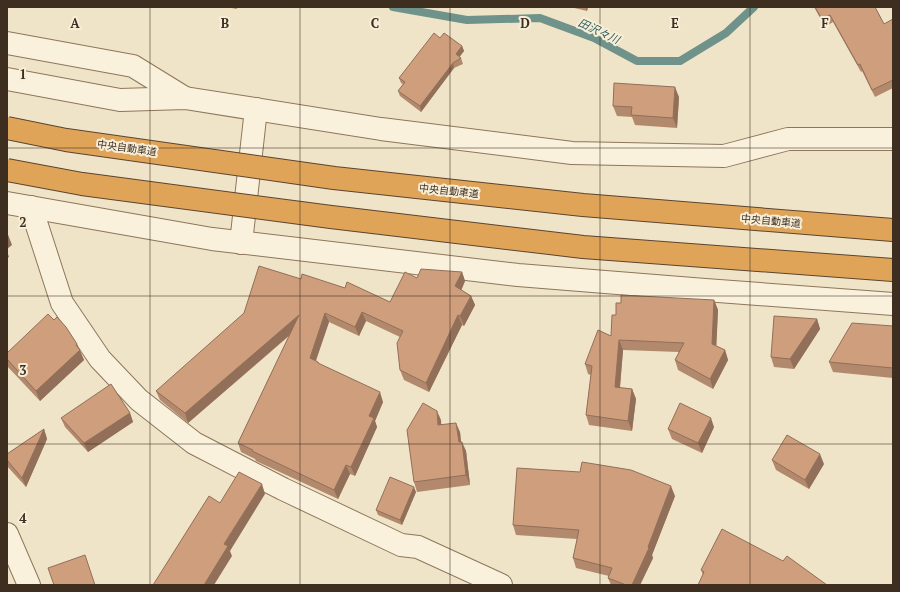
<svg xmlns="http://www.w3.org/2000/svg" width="900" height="592" font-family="'PT Serif','Noto Sans JP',serif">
	<rect width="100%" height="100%" fill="#f0e4c8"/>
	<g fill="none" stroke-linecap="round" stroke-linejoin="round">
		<path stroke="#6f938a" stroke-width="8" d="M393,7l74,13 73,-2 54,20 43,23h43l46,-28 28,-26"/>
		<defs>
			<g id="minor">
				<path d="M7,43l126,23 52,32"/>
				<path d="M7,79l113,21 65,-2 196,31 191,24 152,3 64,-17h105"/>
				<path d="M7,203l205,36 306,36 187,15 188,14"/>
				<path d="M31,207l31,96 38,56 39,41 55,43 89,46 118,56 17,2 83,38"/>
				<path d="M241,243l15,-134"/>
				<path d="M7,534l22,51"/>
			</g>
		</defs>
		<use href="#minor" stroke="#8d765c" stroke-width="24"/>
		<use href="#minor" stroke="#faf1dc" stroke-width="22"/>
		<defs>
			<g id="motorway-bridge">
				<path d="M7,128l59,12 268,38 249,27 310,25"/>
				<path d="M7,170l75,14 249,33 252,30 310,23"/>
			</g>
		</defs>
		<use href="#motorway-bridge" stroke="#5b4430" stroke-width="24" stroke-linecap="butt"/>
		<use href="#motorway-bridge" stroke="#e0a458" stroke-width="22"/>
	</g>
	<g fill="#b2896c">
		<path d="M226,7h11v2z"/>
		<path d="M570,7h18l-1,4z"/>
		<path d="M814,7h61l9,17 9,-5v69l-18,9 -13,-26 -1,1 -28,-50 -8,5z"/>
		<path d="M440,38l22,8 2,5 -5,6 2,1 2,6 -9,4 -33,44 -21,-16 -2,-5 5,-7 -2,-1 -2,-5z"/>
		<path d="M679,97l-2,31 -42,-3 -3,-8 -15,-1 -4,-10z"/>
		<path d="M462,272l3,9 -4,9 10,6 4,9 -11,21 -2,-1 -33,67 -25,-12 -4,-10v-33l-34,-16 -7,15 -30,-14 -13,39 2,1 1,2 64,38 -8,19 2,6 -22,49 -5,-2 -12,25 -82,-38 -1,-2 -14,-7 -3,-9 51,-107 -101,87 -28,-23 -4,-9 145,-112 44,9 45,14 27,-24z"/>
		<path d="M714,300l4,10 -2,36 9,4 3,10 -15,29 -35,-19 -3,-10 4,-8 -56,-2 -3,38 12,1 4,10 -4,32 -43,-6 -3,-10 5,-40 -3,-1 -3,-10 26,-28 5,-21z"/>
		<path d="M817,319l3,10 -26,40 -20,-2 -3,-10z"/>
		<path d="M893,326v52l-60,-6 -4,-10z"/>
		<path d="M77,344l7,16 -44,41 -33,-35v-13z"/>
		<path d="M130,413l3,9 -45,30 -23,-25 -4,-9z"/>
		<path d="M441,420v5l19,7 1,10 5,9 4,34 -53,7 -3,-10z"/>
		<path d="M714,427l-12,26 -30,-14 -4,-10z"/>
		<path d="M44,429l3,10 -21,48 -19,-21v-12z"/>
		<path d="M772,460l52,4 -15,25 -33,-19z"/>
		<path d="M416,492l-14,33 -24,-10 -2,-5z"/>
		<path d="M675,496l-23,59 1,3 -13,27h-29l-3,-7 1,-2 -33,-8 -3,-10 4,-19 -61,-4 -3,-10z"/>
		<path d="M701,570l126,15 -124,-10z"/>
	</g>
	<g fill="#916f58">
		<path d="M586,7h2l-1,4z"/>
		<path d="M462,46l2,5 -6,8 -2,-5z"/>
		<path d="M453,63l1,5 -33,44 -1,-6z"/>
		<path d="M675,87l4,10 -2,31 -4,-10z"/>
		<path d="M7,232l5,13 -5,4z"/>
		<path d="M7,251l2,6 -2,1z"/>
		<path d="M462,272l3,9 -6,15 -4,-10z"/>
		<path d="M471,296l4,9 -11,21 -4,-10z"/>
		<path d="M714,300l4,10 -2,44 -4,-10z"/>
		<path d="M362,312l4,9 -7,15 -4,-9z"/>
		<path d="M325,313l4,9 -16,46 -3,-10z"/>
		<path d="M299,315l3,9 -114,99 -3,-10z"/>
		<path d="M458,315l4,10 -33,67 -3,-9z"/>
		<path d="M817,319l3,10 -26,40 -4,-10z"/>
		<path d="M619,340l4,10 -4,47 -4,-10z"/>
		<path d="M77,344l7,16 -44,41 -4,-10z"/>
		<path d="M725,350l3,10 -15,29 -3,-10z"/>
		<path d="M632,389l4,10 -4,32 -4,-10z"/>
		<path d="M380,392l3,10 -8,19 2,6 -22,49 -4,-9 18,-51z"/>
		<path d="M437,411l4,9 1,15 -4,-10z"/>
		<path d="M130,413l3,9 -45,30 -4,-9z"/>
		<path d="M711,418l3,9 -12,26 -4,-10z"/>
		<path d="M456,423l4,9 2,20 -3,-10z"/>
		<path d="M44,429l3,10 -21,48 -4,-9z"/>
		<path d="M462,442l4,9 4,34 -4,-10z"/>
		<path d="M820,454l4,10 -15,25 -4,-9z"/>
		<path d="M346,465l4,9 -12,25 -4,-9z"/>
		<path d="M262,484l3,10 -35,57 2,5 -18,29h-10l20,-41z"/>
		<path d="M671,486l4,10 -23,59 1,3 -13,27h-8l16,-38z"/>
		<path d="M414,487l2,5 -14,33 -2,-5z"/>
	</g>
	<g fill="#cf9f7d" stroke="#916f58">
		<path d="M815,7h60l9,17 9,-5v61l-21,10 -12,-26 -2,1 -28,-50 -8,4z"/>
		<path d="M434,33l6,5 4,-5 18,13 -6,8 5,4 -8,5 -33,43 -22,-15 7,-9 -6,-4z"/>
		<path d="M614,83l61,4 -2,31 -42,-3 1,-8 -19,-1z"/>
		<path d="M259,266l42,13 1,-5 43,14 2,-6 43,20 15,-30 12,6 4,-9 41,3 -7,14 16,10 -11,20 -2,-1 -32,68 -26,-13 -3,-27 6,-12 -41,-19 -7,15 -30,-14 -15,45 8,4v1l62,29 -11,24 5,2 -23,49 -5,-2 -12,25 -82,-39 1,-1 -15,-7 61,-128 -114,98 -29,-22 88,-78z"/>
		<path d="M621,295l93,5 -2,44 13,6 -15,29 -35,-19 9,-17 -65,-3 -4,47 17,2 -4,32 -42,-6 6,-49 -7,-2 13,-34 13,6 1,-21h4v-12h5z"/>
		<path d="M48,314l6,6 3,-3 9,10 11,17 -1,1 4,5 -44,41 -29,-32v-6z"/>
		<path d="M774,316l43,3 -27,40 -19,-2z"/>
		<path d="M852,323l41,3v42l-64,-6z"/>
		<path d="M111,384l19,29 -46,30 -23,-25z"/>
		<path d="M423,403l14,8 1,14 18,-2 3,19h3l4,33 -52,7 -7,-52z"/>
		<path d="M680,403l31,15 -13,25 -30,-14z"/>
		<path d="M44,429l-22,49 -15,-18v-6z"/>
		<path d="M787,435l33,19 -15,26 -33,-20z"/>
		<path d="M582,462l49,8 40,16 -23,61 1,1 -17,37h-6l-18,-7 4,-10 -39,-10 6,-28 -66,-5 4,-57 63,4z"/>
		<path d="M239,472l23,12 -38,60 4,2 -24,39h-51l56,-89 11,7z"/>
		<path d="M390,477l24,10 -14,33 -24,-10z"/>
		<path d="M722,529l61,32 4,-5 40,29h-129l6,-13 -3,-2z"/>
		<path d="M85,555l10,30h-41l-6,-17z"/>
	</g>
	<path fill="none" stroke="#3d2e20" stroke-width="1" stroke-opacity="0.55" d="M150,7v578M300,7v578M450,7v578M600,7v578M750,7v578M7,148h886M7,296h886M7,444h886"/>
	<g text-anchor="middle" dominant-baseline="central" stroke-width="4" stroke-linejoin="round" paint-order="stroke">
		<g font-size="10" fill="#3d2e20" stroke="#f7eed8">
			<text transform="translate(127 148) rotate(8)">中央自動車道</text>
			<text transform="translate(449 191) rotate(6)">中央自動車道</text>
			<text transform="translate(771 221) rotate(5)">中央自動車道</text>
		</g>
		<g font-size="11" font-style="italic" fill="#2f5d5a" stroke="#f7eed8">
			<text transform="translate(599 31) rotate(25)">田沢々川</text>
		</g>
	</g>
	<g font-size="13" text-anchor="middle" font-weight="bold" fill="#3d2e20" stroke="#f7eed8" stroke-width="4" stroke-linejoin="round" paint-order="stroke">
		<text x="75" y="28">A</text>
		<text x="225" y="28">B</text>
		<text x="375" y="28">C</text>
		<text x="525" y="28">D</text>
		<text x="675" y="28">E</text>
		<text x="825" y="28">F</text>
		<text x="23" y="79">1</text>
		<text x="23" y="227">2</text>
		<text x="23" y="375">3</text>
		<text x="23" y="523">4</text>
	</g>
	<rect width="900" height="592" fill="none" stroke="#3d2e20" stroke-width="16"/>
</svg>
